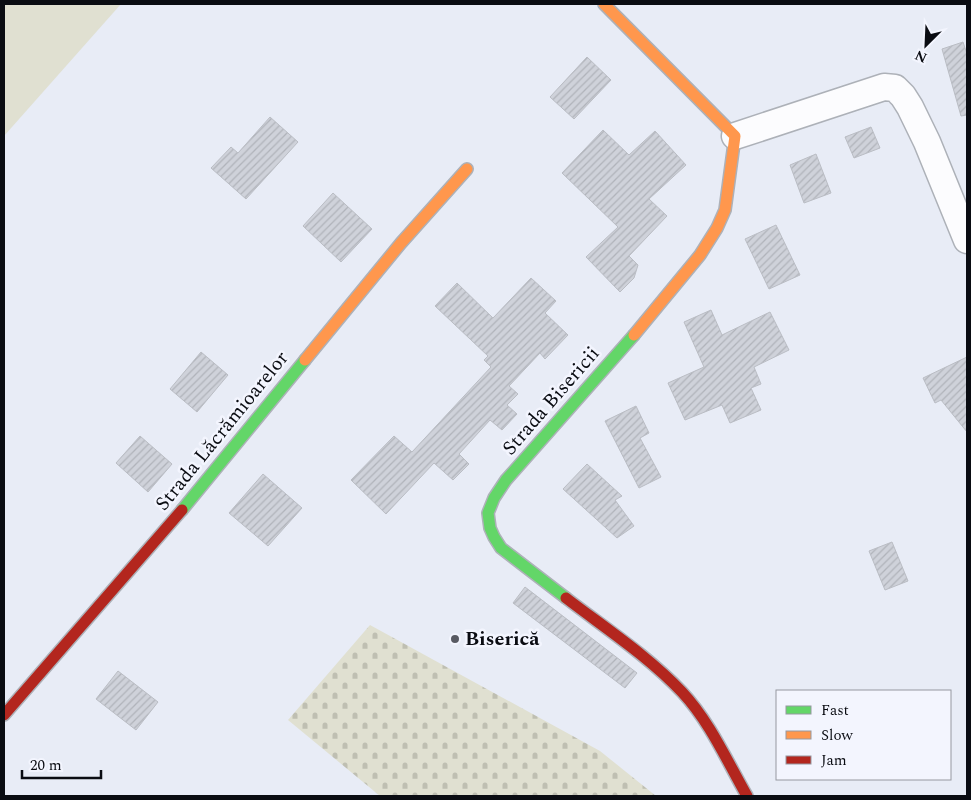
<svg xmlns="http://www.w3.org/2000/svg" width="971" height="800" font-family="Spectral,serif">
	<defs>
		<pattern id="cemetery-stones" width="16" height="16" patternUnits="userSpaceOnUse" patternTransform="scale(1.25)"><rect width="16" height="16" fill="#e0e0d1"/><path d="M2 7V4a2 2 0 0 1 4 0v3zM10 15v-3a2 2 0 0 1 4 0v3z" fill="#bfbfb2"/></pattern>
		<pattern id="building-hatch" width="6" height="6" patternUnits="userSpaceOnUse" patternTransform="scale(1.25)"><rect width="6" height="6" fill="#cfd2da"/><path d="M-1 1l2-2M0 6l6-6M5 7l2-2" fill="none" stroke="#b0b3ba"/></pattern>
	</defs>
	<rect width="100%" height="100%" fill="#e8ecf6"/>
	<path fill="#e0e0d1" d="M4,4h117l-117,132z"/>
	<path fill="url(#cemetery-stones)" d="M370,625l230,126 56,45h-276l-92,-76z"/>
	<g fill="url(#building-hatch)" stroke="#babdc4">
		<path d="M963,42l4,12v61l-6,1 -19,-67z"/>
		<path d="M587,57l24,23 -37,39 -24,-22z"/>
		<path d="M270,117l28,25 -52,57 -35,-31 20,-21 7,6z"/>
		<path d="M871,127l9,21 -26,10 -9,-21z"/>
		<path d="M603,130l26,25 26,-24 31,34 -37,34 18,17 -38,40 9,9 -4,13 -14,14 -34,-35 32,-30 -56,-54z"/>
		<path d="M816,154l15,39 -27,10 -14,-38z"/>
		<path d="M333,193l39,36 -31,33 -38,-36z"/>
		<path d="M776,225l24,50 -31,14 -24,-50z"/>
		<path d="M531,278l25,23 -11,12 23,22 -23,24 -5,-6 -31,33 9,8 -11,11 10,9 -15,16 -12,-10 -31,34 10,10 -16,16 -19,-17 -48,51 -35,-34 43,-44 18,16 79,-85 -7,-7 4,-4 -53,-50 22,-23 36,35z"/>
		<path d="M711,310l11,25 48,-23 19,38 -35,17 7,17 -10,4 10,22 -31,13 -8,-18 -37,15 -17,-37 36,-16 -20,-45z"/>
		<path d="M201,352l27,23 -31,37 -27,-23z"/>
		<path d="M967,357v75l-26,-32 -6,3 -12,-25z"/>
		<path d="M636,406l13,27 -9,5 21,39 -22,11 -34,-67z"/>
		<path d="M140,436l32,28 -24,28 -32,-29z"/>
		<path d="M587,464l35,32 -7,4 19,26 -17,12 -54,-49z"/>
		<path d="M263,474l39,34 -34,38 -39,-33z"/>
		<path d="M892,542l16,39 -23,9 -16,-39z"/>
		<path d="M525,587l112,86 -12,15 -112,-85z"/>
		<path d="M118,671l40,31 -22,28 -40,-31z"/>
	</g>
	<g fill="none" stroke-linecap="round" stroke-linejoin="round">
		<defs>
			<path id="street" d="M735,136l149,-49 11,1 8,8 7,11 17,35 40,98"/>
			<g id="fast">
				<path d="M182,510l123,-150"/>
				<path d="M566,598l-65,-50 -7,-11 -4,-9 -2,-15 6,-15 12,-18 128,-145"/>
			</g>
			<g id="slow">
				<path d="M604,4l131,132 -10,74 -8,18 -17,27 -66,80"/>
				<path d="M305,360l96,-117 66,-74"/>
			</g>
			<g id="jam">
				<path d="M566,598c39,30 82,58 116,94 28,30 45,69 65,104"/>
				<path d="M4,715l178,-205"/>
			</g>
		</defs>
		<use href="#street" stroke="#adb1b8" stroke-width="29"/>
		<use href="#fast" stroke="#adb1b8" stroke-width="14"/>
		<use href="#slow" stroke="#adb1b8" stroke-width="14"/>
		<use href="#jam" stroke="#adb1b8" stroke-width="14"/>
		<use href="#street" stroke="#fcfcfe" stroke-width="26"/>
		<use href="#fast" stroke="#63d668" stroke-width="11"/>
		<use href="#slow" stroke="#ff974d" stroke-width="11"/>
		<use href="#jam" stroke="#b3261e" stroke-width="11"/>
	</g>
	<circle fill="#585a62" stroke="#f3f5fe" stroke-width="2" cx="455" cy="639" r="5"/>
	<g text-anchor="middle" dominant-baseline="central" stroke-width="5" stroke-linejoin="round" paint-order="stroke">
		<g font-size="20" fill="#0a0c12" stroke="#f3f5fe">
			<text transform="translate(551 401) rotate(-49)">Strada Bisericii</text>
			<text transform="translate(222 431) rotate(-51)">Strada Lăcrămioarelor</text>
		</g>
		<g font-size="20" font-weight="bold" fill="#0a0c12" stroke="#f3f5fe" text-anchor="start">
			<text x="465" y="639">Biserică</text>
		</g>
	</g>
	<rect width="971" height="800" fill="none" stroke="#0a0c12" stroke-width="10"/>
	<rect x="776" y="690" width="175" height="90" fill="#f3f5fe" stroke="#9698a0"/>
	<rect x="786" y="706" width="25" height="8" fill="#63d668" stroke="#9698a0"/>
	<text x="821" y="715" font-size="15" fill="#0a0c12">Fast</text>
	<rect x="786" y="731" width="25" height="8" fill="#ff974d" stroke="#9698a0"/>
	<text x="821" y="740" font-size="15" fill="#0a0c12">Slow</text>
	<rect x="786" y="756" width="25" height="8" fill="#b3261e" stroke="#9698a0"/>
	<text x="821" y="765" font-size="15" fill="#0a0c12">Jam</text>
	<g transform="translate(926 45) rotate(204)" stroke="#f3f5fe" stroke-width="4" paint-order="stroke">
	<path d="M0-4L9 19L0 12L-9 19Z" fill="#0a0c12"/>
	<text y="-8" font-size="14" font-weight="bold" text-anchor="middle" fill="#0a0c12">N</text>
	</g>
	<path d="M22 770v8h79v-8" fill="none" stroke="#0a0c12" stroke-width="2.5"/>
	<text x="30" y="770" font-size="15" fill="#0a0c12" stroke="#f3f5fe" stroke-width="4" paint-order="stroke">20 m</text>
</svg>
